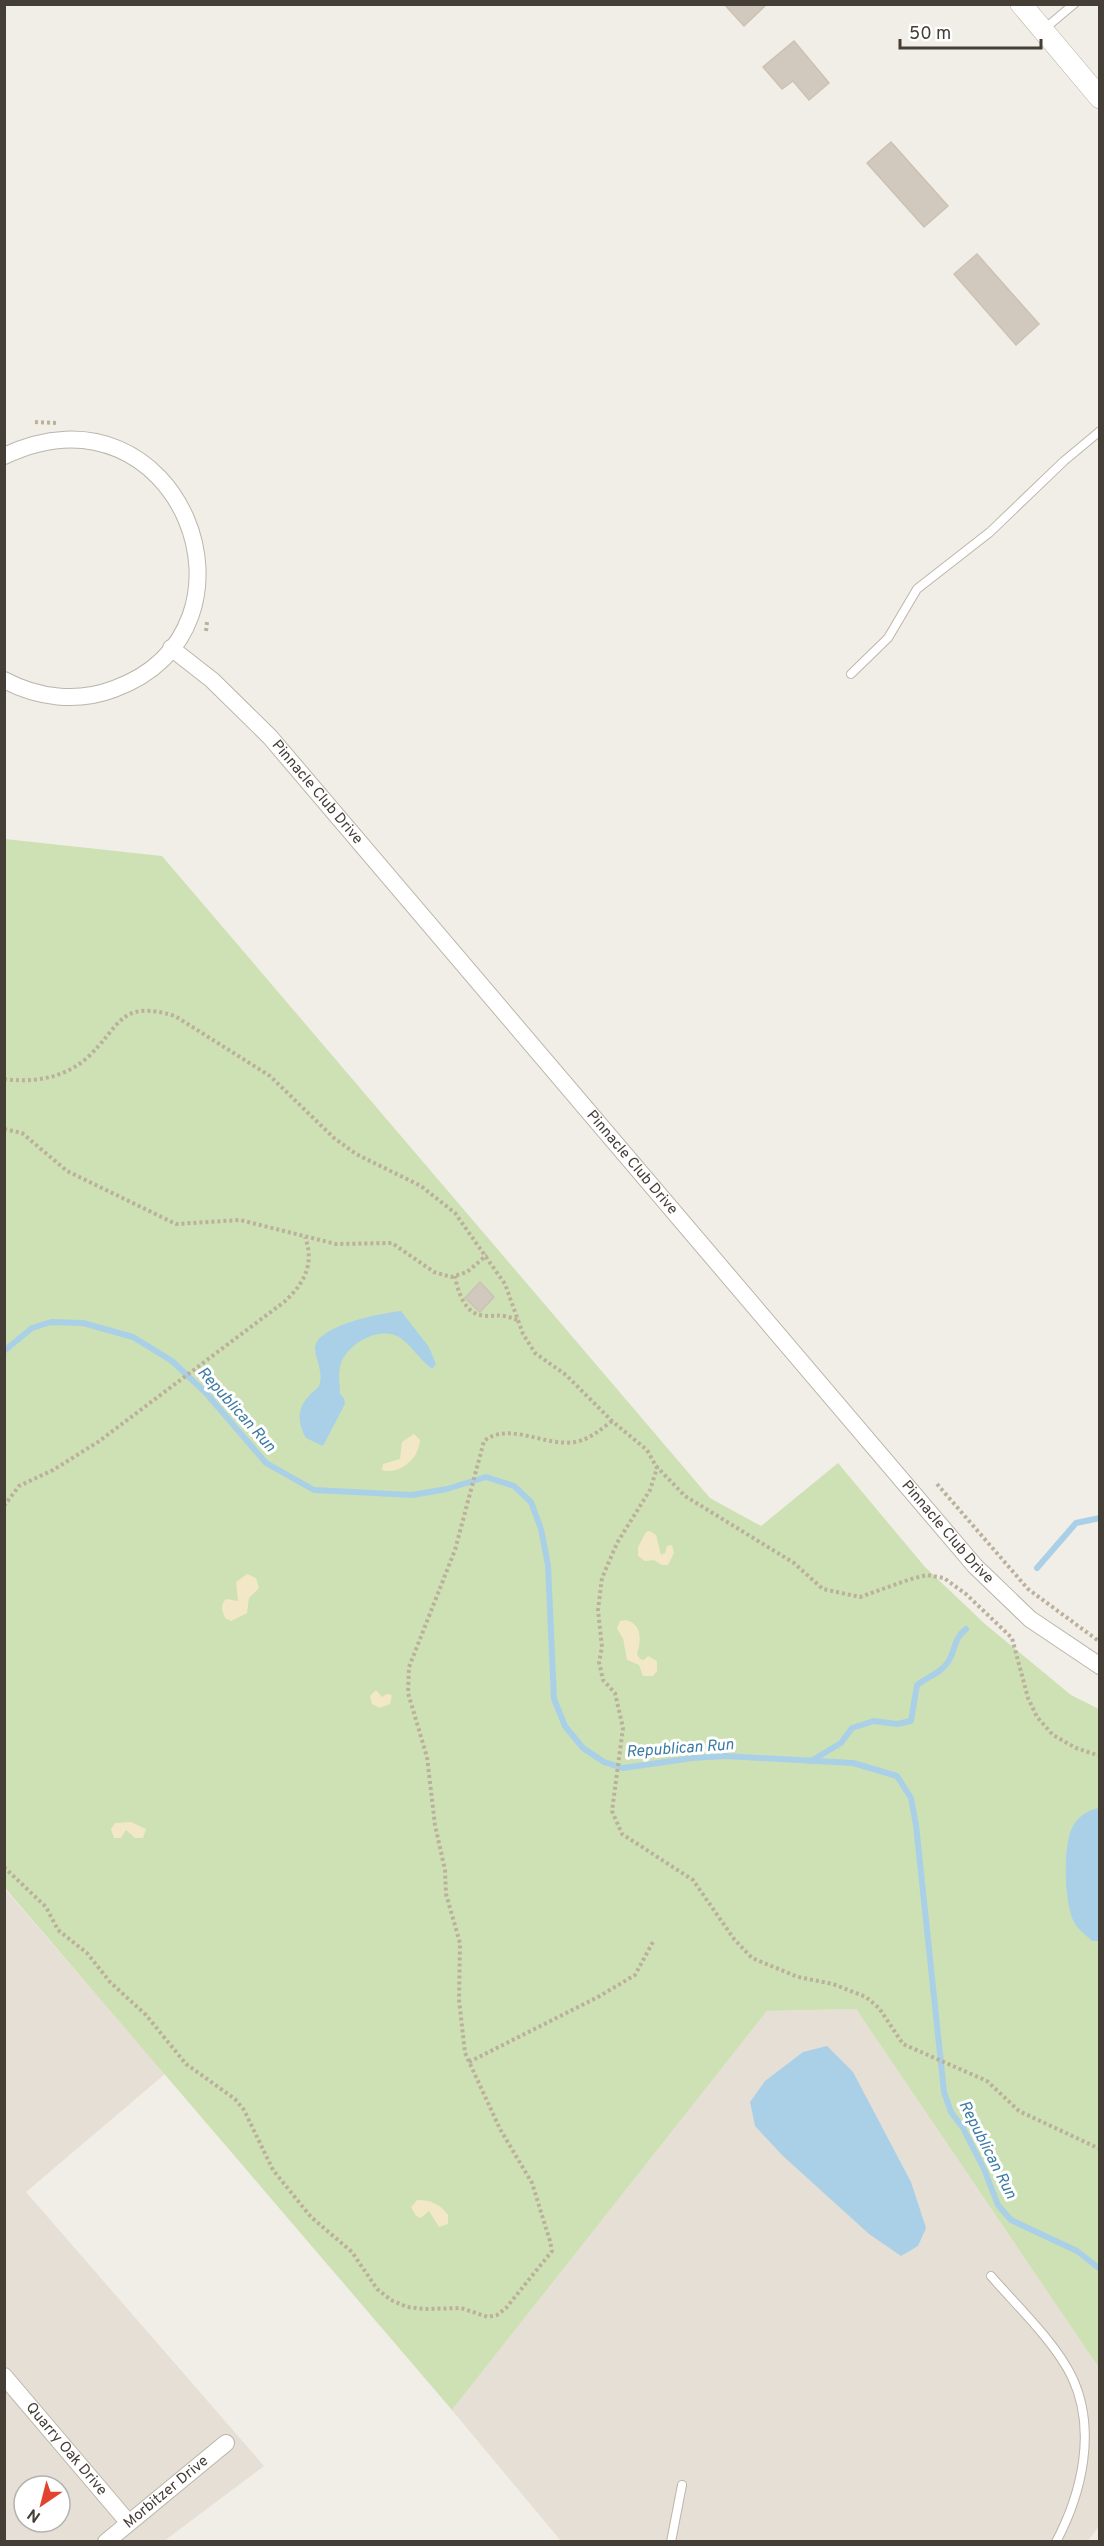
<svg xmlns="http://www.w3.org/2000/svg" width="1104" height="2546" font-family="Overpass,sans-serif">
	<rect width="100%" height="100%" fill="#f1eee7"/>
	<g fill="#e5dfd5" fill-rule="evenodd">
		<path d="M4,1888l161,186 -139,118 238,274 -100,75h-159zM24,2486h36v36h-36z"/>
		<path d="M856,2009l243,359v158l-12,16 -526,-1 -109,-131 315,-399z"/>
	</g>
	<path fill="#cee1b4" d="M5,839l157,17 548,642 51,28 77,-63 87,104 60,57 86,71 28,14v659l-243,-359 -89,2 -315,399 -447,-522z"/>
	<g fill="#f2e7c6">
		<path d="M414,1434l6,6c-1,18 -19,35 -38,30l1,-6 17,-5 2,-17z"/>
		<path d="M650,1531l6,4 5,20 4,-2 2,-7 5,-1 2,8 -6,12h-6l-8,-5 -9,1 -7,-5v-9l8,-15z"/>
		<path d="M247,1574l9,4 3,10 -10,10 -2,15 -16,8 -6,-3c-3,-8 -5,-13 1,-19l12,2 -2,-19z"/>
		<path d="M625,1620c18,3 16,22 12,34l3,5 4,1 4,-4 9,5v10l-4,5h-10l-4,-11 -12,-5 -4,-22 -6,-9 3,-8z"/>
		<path d="M376,1690l6,7 5,-3 5,1 -2,9 -10,4 -8,-4 -2,-8z"/>
		<path d="M131,1822l15,7 -3,9h-8l-9,-8 -5,8h-7l-3,-9 4,-6z"/>
		<path d="M417,2200c14,0 23,4 31,15v9l-9,3 -10,-16 -8,7 -5,-2 -5,-9z"/>
	</g>
	<g fill="#aad0e8">
		<path d="M401,1311l28,36 7,17 -4,5c-12,-9 -21,-24 -33,-32 -20,-12 -55,8 -59,30 -2,8 0,18 0,27l4,4 1,6 -22,42 -17,-8c-8,-15 -10,-29 3,-42 2,-3 8,-7 10,-10 5,-12 -3,-26 -4,-37 0,-24 68,-36 86,-38z"/>
		<path d="M1099,1808v133h-7c-5,-5 -13,-11 -17,-17 -11,-19 -12,-74 -4,-94 5,-12 16,-20 28,-22z"/>
		<path d="M827,2046l26,26 58,110 15,46 -8,18 -17,10 -32,-22 -86,-78 -28,-30 -5,-24 15,-21 38,-29z"/>
	</g>
	<g fill="none" stroke-linecap="round" stroke-linejoin="round">
		<g stroke="#aad0e8" stroke-width="6">
			<path d="M4,1351l28,-23 19,-6 32,1 50,14 39,24 34,32 60,70 48,27 98,5 35,-6 39,-12 28,9 17,16 10,27 7,36 6,134 11,27 18,22 21,14 19,6 70,-10 32,-2 128,7 44,13 14,22 5,27 28,267 7,20 12,16 21,41 14,36 13,15 66,31 23,18"/>
			<path d="M1037,1568l39,-45 24,-5"/>
			<path d="M811,1761l30,-18 11,-15 22,-7 23,3 14,-3 6,-36c10,-8 24,-12 31,-23 8,-12 5,-23 18,-33"/>
		</g>
	</g>
	<g fill="#d2c9be" stroke="#ccc1b2" stroke-width="1.5">
		<path d="M724,4h43l-23,22z"/>
		<path d="M794,41l35,42 -20,17 -16,-19 -11,8 -19,-22z"/>
		<path d="M891,142l57,64 -24,21 -57,-64z"/>
		<path d="M977,254l62,70 -23,21 -62,-71z"/>
		<path d="M480,1282l14,15 -14,15 -15,-14z"/>
	</g>
	<g fill="none" stroke-linecap="round" stroke-linejoin="round">
		<defs>
			<g id="service">
				<path d="M1043,30l31,-26"/>
				<path d="M851,674l37,-36 29,-49 73,-57 74,-71 36,-30"/>
				<path d="M991,2276c26,30 64,66 81,101 25,53 10,116 -16,165"/>
				<path d="M671,2542l11,-57"/>
			</g>
			<g id="minor">
				<path d="M4,456c175,-83 274,173 110,233 -37,14 -76,9 -110,-9"/>
				<path id="s1" d="M171,648l41,32 58,57 705,829 55,53 70,47"/>
				<path id="s2" d="M4,2376l124,146"/>
				<path id="s3" d="M106,2542l120,-99"/>
			</g>
			<path id="tertiary" d="M1021,4l79,94"/>
		</defs>
		<use href="#service" stroke="#bcb5aa" stroke-width="10"/>
		<use href="#minor" stroke="#bcb5aa" stroke-width="18"/>
		<use href="#tertiary" stroke="#bcb5aa" stroke-width="22"/>
		<g stroke="#bcb09d" stroke-width="4" stroke-dasharray="3 3" stroke-linecap="butt">
			<path d="M35,422l23,1"/>
			<path d="M206,631l1,-9"/>
			<path d="M4,1079c30,4 61,-1 84,-22 33,-31 31,-58 87,-41l95,60 64,62 22,16 65,32 34,27 50,71 18,50 12,19 31,22 46,46 35,29 10,18 -7,22 -33,53 -15,35 -4,32 4,37 -3,15 4,18 12,13 8,35 -11,83 10,23 71,46 41,59 18,19 46,19 35,7 33,13 13,11 24,36 84,37 32,30 81,38"/>
			<path d="M4,1129l18,4 45,38 109,53 64,-4 96,24 56,-1 42,29 17,5 16,-5 20,-17"/>
			<path d="M455,1276c2,13 9,36 25,39 15,3 19,-3 37,5"/>
			<path d="M656,1466l29,30 109,67 29,26 37,8 51,-18 16,-4 17,3 22,16 46,44 16,60 9,19 16,18 23,13 24,8"/>
			<path d="M937,1484l91,105 72,53"/>
			<path d="M4,1506l15,-20 34,-16 45,-28 186,-140c20,-18 31,-38 21,-65"/>
			<path d="M4,1867l42,40 12,23 29,23 23,29 36,33 40,49 49,35 9,11 29,60 38,47 41,35 25,37 14,11 16,7 18,2 36,-1 27,9 9,-2 9,-7 42,-52 4,-5 -2,-10 -18,-58 -32,-54 -35,-76 -6,-53 1,-57 -14,-49 -1,-24 -10,-45 -8,-68 -19,-64 1,-26 46,-117 29,-109c25,-20 61,6 91,1 15,-3 25,-12 37,-21"/>
			<path d="M469,2062l129,-65 37,-22 19,-35"/>
		</g>
		<use href="#service" stroke="#fff" stroke-width="8"/>
		<use href="#minor" stroke="#fff" stroke-width="16"/>
		<use href="#tertiary" stroke="#fff" stroke-width="21"/>
	</g>
	<g text-anchor="middle" dominant-baseline="central" stroke-width="6" stroke-linejoin="round" paint-order="stroke">
		<g font-size="15" fill="#443e37" stroke="#fff">
			<text stroke="none"><textPath href="#s1" startOffset="206">Pinnacle Club Drive</textPath></text>
			<text stroke="none"><textPath href="#s1" startOffset="692">Pinnacle Club Drive</textPath></text>
			<text stroke="none"><textPath href="#s1" startOffset="1178">Pinnacle Club Drive</textPath></text>
			<text stroke="none"><textPath href="#s2" startOffset="96">Quarry Oak Drive</textPath></text>
			<text stroke="none"><textPath href="#s3" startOffset="78">Morbitzer Drive</textPath></text>
		</g>
		<g font-size="16" font-style="italic" fill="#3c7ba3" stroke="#fff">
			<text transform="translate(236 1410) rotate(48)">Republican Run</text>
			<text transform="translate(680 1749) rotate(-4)">Republican Run</text>
			<text transform="translate(987 2150) rotate(63)">Republican Run</text>
		</g>
	</g>
	<rect width="1104" height="2546" fill="none" stroke="#443e37" stroke-width="12"/>
	<g transform="translate(42 2504) rotate(215)"><circle r="28" fill="#ffffff" stroke="#b4b2af" stroke-width="1.5"/>
	<path d="M0-4.5L10 22L0 15L-10 22Z" fill="#e2432e"/>
	<text y="-9" font-size="16" font-weight="bold" text-anchor="middle" fill="#443e37">N</text>
	</g>
	<path d="M900 39v9h141v-9" fill="none" stroke="#443e37" stroke-width="3"/>
	<text x="909" y="39" font-size="18" fill="#443e37" stroke="#ffffff" stroke-width="4.5" paint-order="stroke">50 m</text>
</svg>
